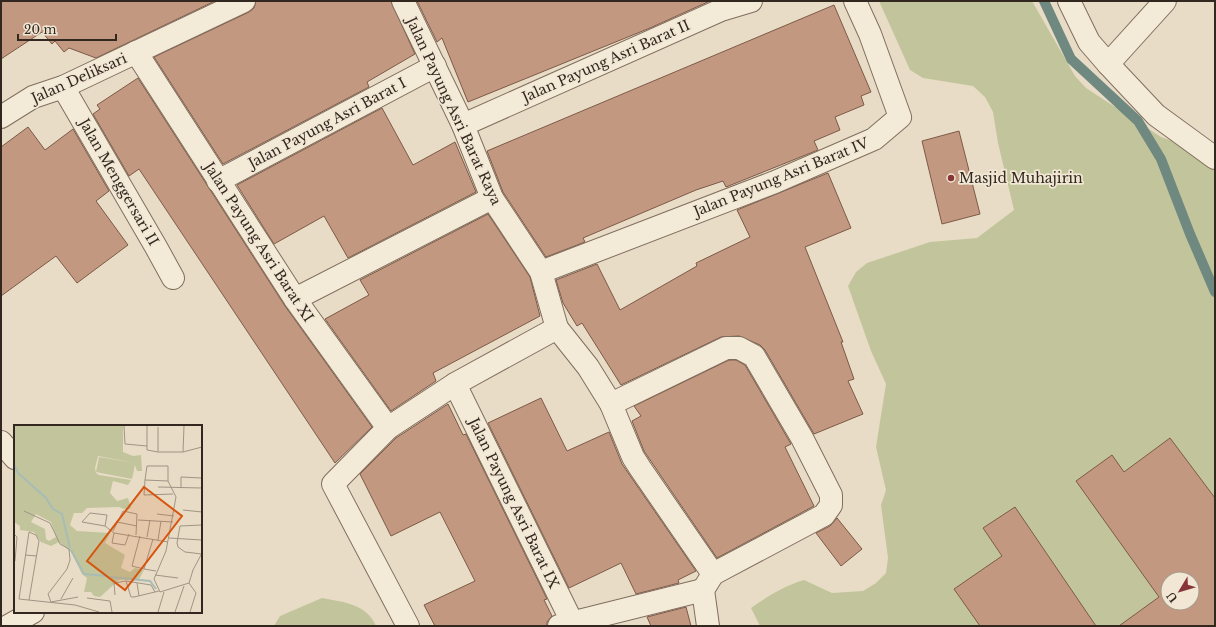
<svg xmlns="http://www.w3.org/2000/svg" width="1216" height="627" font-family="'Libre Baskerville',serif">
	<rect width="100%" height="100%" fill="#e8dcc6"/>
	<g fill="#c2c59b" fill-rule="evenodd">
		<path d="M879,1h153l43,75 11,12 75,49 54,19v470h-455l-9,-18c17,-12 33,-22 53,-28l28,13 31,-2 13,-8 10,-10 2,-15 -7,-53 5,-15 -10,-43 10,-63 -15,-33 -23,-65 8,-14 11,-9 63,-21 47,-4 37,-28 -16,-67 -5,-31 -8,-15 -12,-11 -50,-8 -13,-8zM1168,579h24v24h-24z"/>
		<path d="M322,598c21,4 45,6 54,28h-102l6,-10z"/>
	</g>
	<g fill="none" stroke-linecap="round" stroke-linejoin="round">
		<path stroke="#6f8981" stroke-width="10" d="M1044,1l27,58 67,62 23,38 29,75 25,58"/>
	</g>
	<g fill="#c29880" stroke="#7d5a47" fill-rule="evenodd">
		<path d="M1,1h214l-119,57 -27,-10 -5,4 -9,-11 -3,3 -10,-12 -41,27z"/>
		<path d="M256,1h135l24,53 -48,28 2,5 -146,77 -69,-107 95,-45 5,-4z"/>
		<path d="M417,1h293l-60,27 -182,74 -26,-64 -5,4z"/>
		<path d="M834,5l37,87 -10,4 3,9 -29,12 5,13 -26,11 4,9 -92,37 -3,-6 -27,9 -113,48 2,4 -39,15 -43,-65 -16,-41z"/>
		<path d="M138,78l147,228 87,121 -37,36 -196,-294 -10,7 -36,-62 7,-5 -3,-4z"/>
		<path d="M382,108l31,57 42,-23 21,50 -128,66 -24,-42 -50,28 -37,-59z"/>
		<path d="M28,127l17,23 28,-21 36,62 -13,10 32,44 -51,38 -21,-27 -55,40v-149z"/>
		<path d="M959,131l21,83 -38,10 -20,-83z"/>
		<path d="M828,173l23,55 -46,19 38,95h-2l13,37 -6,2 15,33 -49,20 -49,-84 -5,-5 -21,-9 -18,1 -100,48 -39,-62 -5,3 -14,-23 -7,-23 41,-16 23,46 77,-44 -1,-3 54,-26 -13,-27z"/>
		<path d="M488,214l42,63 10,39 -107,57 3,8 -45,30 -66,-92 44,-24 -9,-15z"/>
		<path d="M729,360h7l9,5 46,79 -6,3 29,59 -97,52 -73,-107 -12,-30 9,-5 -7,-10z"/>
		<path d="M541,398l26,53 42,-19 13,32 74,107 -18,9 1,3 -43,11 -15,-31 -52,25 -81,-165z"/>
		<path d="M448,404l15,31 3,-1 81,165 -3,1 8,16 -5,6v4h-112l-11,-21 51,-24 -35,-69 -49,24 -31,-62 36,-36z"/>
		<path d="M1170,438l45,60v128h-96l40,-29 -83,-116 36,-26 12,17zM1168,579h24v24h-24z"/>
		<path d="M1015,507l81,119h-116l-26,-37 48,-33 -19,-28z"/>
		<path d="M837,518l25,31 -21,17 -25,-33 14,-7z"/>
		<path d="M686,607l5,19h-40l-4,-9z"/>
	</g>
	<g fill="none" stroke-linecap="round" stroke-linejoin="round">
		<defs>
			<g id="street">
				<path d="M403,1l60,124 29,73 49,74 16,56 31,39 23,37 22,53 7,11 73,106 -10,16"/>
				<path d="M1069,1l20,41 19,22 57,-63"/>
				<path d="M136,52l159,247 93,129"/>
				<path d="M1108,64l48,51 59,43"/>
				<path d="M63,87l93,160 17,31"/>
				<path d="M1,117l32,-20 30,-10 181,-86"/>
				<path d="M463,125l258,-115 30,-9"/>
				<path d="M218,181l217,-115"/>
				<path d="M541,272l234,-90 99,-43 26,-22 -30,-83 -15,-33"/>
				<path d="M295,299l197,-101"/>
				<path d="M455,384l117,238"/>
				<path d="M611,404l115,-56h13l15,8 48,82 29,57v10l-7,10 -111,59"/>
				<path d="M1,442l14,16"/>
				<path d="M703,590l5,36"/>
				<path d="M8,626l25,-14"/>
				<path d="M408,626l-75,-142 55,-56 67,-44 102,-56"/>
				<path d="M559,626l144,-36"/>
			</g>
		</defs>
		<use href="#street" stroke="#816f5e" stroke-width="24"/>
		<use href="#street" stroke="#f4ead8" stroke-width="22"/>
	</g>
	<circle fill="#88353a" stroke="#f1e7d4" stroke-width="1.5" cx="951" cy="178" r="4"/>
	<g text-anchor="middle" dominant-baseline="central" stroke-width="3.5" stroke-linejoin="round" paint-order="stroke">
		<g font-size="14" fill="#332820" stroke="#f1e7d4">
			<text transform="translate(606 61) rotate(-24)">Jalan Payung Asri Barat II</text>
			<text transform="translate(79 78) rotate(-24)">Jalan Deliksari</text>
			<text transform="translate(454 111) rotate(65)">Jalan Payung Asri Barat Raya</text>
			<text transform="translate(327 123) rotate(-28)">Jalan Payung Asri Barat I</text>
			<text transform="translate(781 177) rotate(-22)">Jalan Payung Asri Barat IV</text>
			<text transform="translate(119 182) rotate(60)">Jalan Menggersari II</text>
			<text transform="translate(259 242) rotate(57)">Jalan Payung Asri Barat XI</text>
			<text transform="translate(514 503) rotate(64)">Jalan Payung Asri Barat IX</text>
		</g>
		<g font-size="14" fill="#332820" stroke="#f1e7d4" text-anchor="start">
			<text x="959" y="178">Masjid Muhajirin</text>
		</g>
	</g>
	<g transform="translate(14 425)">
		<rect width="188" height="188" fill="#e8dcc6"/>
		<path d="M0,1h109v26l10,4 8,-1 1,16h-5l-2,-6 -3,14 -36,-7 3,-15 36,6 -37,-7 -3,12 1,5 3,2 32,5 -3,5 -15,-4 -3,12 7,8 11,-3 3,10 -4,2 -8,-3 -32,1 -5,5h-8l-4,12 7,6 33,2 -5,10 20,12 -4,13 9,4 5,-4 9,2 -5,9 -20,1 -19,17 -6,-1 -3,-4h-7l3,-14 -5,-4 -11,-22 -12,-10 -8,4 -10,-4 -7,-10 -14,-2v-4l-6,-4zM22,89l15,8 5,15 -7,4 -3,-2 -1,-10 -14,-7z" fill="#c2c59b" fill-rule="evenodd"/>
		<path fill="none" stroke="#a7bcb5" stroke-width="2" d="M0,40l4,8 28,25 7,11 9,5 8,34M57,125l13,24 23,2M96,152l40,4 6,8"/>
		<path fill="none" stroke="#a09484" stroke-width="1" d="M110,1l1,18 22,2M133,1v24l11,2M170,1l-1,26 19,-5M144,2v25h25M131,55l-1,15 29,-1M154,56l-23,-1 2,-14h21v15l8,16 -10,54 -12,28 6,13 29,-9M144,62l44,1M167,62v-10l21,1M169,85l19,2M10,86l26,12 10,21 9,5 1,11 -3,9 -19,25 3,8 27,-5M143,89l17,2M124,95l35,2M103,97l20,4M188,100l-22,1 -3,17 1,4 7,5 17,2M91,101l-23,-4 8,-9 17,2 -2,11 9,7 54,9M99,106l10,-20 14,3 -1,21M100,108l-2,10 13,2 4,-11M0,109l3,3 -2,24M126,111l-8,30 12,3M133,112l3,-17M155,113l33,2M139,114l-9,30 12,2M144,115l3,-19M11,130l12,1M141,150l23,3M123,158l2,13M175,158l4,-13 9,-17M175,158l7,10 -6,19M141,167l-4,-7 -25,-4 5,16h3l21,-5 4,-1M101,170l-1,-12 12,-2M73,173l23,3 2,11M47,174l12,-21M15,175l10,-59 -3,-6 -7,-3 -10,67 56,6 24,7M144,187l6,-20M161,187l9,-26"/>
		<path fill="#d6540e" fill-opacity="0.15" stroke="#d6540e" stroke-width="2" d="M130,62l38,29 -57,74 -38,-29z"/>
		<rect width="188" height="188" fill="none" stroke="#332820" stroke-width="2"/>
	</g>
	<rect width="1216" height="627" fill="none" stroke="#332820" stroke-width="4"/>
	<g transform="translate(1180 591) rotate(232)"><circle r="19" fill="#f1e7d4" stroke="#a59b8c"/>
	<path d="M0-3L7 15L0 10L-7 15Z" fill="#88353a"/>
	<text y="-6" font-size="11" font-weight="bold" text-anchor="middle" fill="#332820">U</text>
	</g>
	<path d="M18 34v6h98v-6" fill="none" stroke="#332820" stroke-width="2"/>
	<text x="24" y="34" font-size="12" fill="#332820" stroke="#f1e7d4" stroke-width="3" paint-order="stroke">20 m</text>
</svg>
